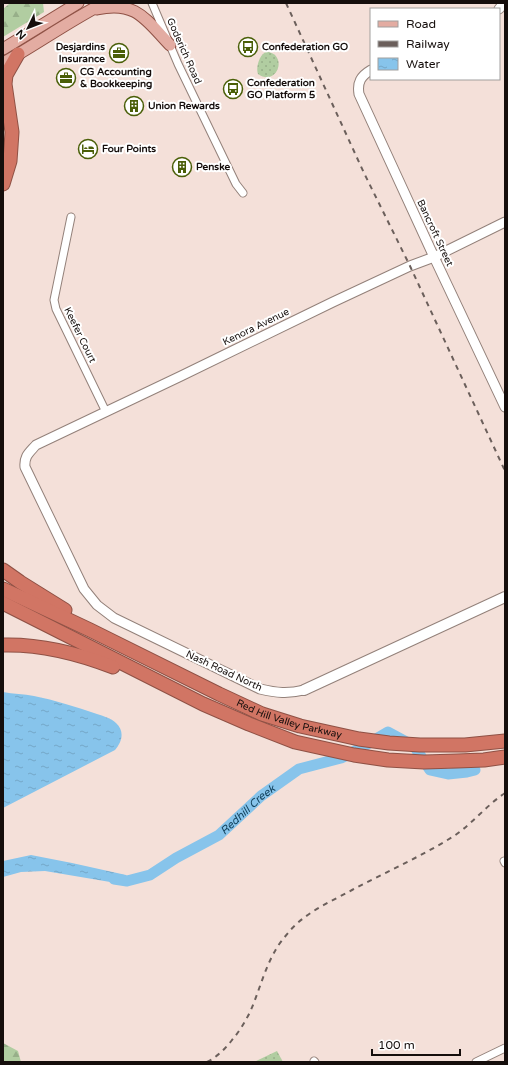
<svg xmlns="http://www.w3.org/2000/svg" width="508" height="1065" font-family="'Varela Round',sans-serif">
	<defs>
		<pattern id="green-dots" width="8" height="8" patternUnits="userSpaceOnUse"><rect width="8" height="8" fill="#b1cda1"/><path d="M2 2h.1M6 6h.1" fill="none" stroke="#97af89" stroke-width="1.8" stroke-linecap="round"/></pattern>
		<pattern id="forest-firs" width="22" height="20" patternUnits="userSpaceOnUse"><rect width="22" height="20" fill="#b1cda1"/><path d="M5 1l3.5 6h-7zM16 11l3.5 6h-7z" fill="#97af89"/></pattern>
		<pattern id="water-ripples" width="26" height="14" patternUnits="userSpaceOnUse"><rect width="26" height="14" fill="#87c4eb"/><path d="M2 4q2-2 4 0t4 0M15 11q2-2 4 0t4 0" fill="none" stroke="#74a7c8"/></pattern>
	</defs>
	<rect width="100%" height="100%" fill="#f4e0d9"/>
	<g fill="url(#green-dots)">
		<path d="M269,52c19,5 7,35 -11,22 -2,-5 0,-15 5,-20 2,-2 4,-2 6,-2z"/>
		<path d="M277,1051l6,11h-29z"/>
	</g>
	<g fill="url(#forest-firs)">
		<path d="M15,3h28l1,9 -41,25v-28l6,-5z"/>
		<path d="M3,1043l15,8 3,11h-18z"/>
	</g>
	<g fill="url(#water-ripples)">
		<path d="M3,692c10,2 21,2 31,4 21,4 42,11 63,18 6,2 14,4 19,9 9,8 6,19 -1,27l-112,58z"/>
		<path d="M31,855l41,8 54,12 2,10 -83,-14 -24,1 -18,5v-16z"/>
	</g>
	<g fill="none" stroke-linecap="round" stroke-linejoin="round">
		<path stroke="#87c4eb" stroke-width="11" id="s1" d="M114,879l13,2 23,-6 26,-17 43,-23 42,-39 38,-27 42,-11 18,-9 29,-17 26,14 16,24 18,4 19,-2 8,-2"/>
		<defs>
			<g id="minor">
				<path d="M152,3l26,61 58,120 7,9"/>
				<path d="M71,217l-17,83 2,9 50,103"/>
				<path d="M504,861l1,2"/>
				<path d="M314,1061l1,1"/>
				<path d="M476,1062l29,-14"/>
			</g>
			<g id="tertiary">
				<path d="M499,9l5,-6"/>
				<path d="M371,70c-10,6 -14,12 -12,24l75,163 71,150"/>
				<path d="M304,690c-16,4 -27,3 -44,-1l-146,-71 -17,-13 -13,-16 -59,-122c-1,-11 4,-14 11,-22l145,-69 152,-74 77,-36 24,-9 71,-35"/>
			</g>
			<path id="secondary" d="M304,690l201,-93"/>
			<g id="primary">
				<path d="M97,9c39,-9 49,11 73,36"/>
				<path d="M3,49l75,-46"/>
				<path d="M3,63c34,-19 66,-42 101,-60"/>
			</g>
			<g id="motorway">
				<path d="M3,184l7,-23 2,-29 -7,-48 1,-9 12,-21"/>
				<path d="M3,570l17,12 45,28"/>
				<path id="s2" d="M3,589l87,41 129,64 43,20 38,12 59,13 30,4 31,2h45l40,-4"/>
				<path d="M3,603l200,101 46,20 46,18 59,13 34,5 36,2 33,-1 27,-1 21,-3"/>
				<path d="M3,645c38,-1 74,8 110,22"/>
			</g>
		</defs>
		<use href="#minor" stroke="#93817a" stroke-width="9"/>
		<use href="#tertiary" stroke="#93817a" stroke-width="11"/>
		<use href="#secondary" stroke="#93817a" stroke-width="12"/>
		<use href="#primary" stroke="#8f5145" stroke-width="13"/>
		<use href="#motorway" stroke="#8f5145" stroke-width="15"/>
		<use href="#minor" stroke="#fff" stroke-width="7"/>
		<use href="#tertiary" stroke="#fff" stroke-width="9"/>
		<use href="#secondary" stroke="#fff" stroke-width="10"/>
		<use href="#primary" stroke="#e3aca2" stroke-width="11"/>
		<use href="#motorway" stroke="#d17564" stroke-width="13"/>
		<g stroke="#6b5f5b" stroke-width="2" stroke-dasharray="5 5" stroke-linecap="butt">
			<path d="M286,3l78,170 46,93 95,205"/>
			<path d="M207,1062c10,-5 18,-13 25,-22 7,-8 13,-18 18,-28 9,-20 14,-42 25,-61 3,-6 8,-12 13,-18 16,-20 42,-31 64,-43 34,-18 70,-34 102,-54 19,-13 33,-31 51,-43"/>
		</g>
	</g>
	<defs>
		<symbol id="bus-ring" viewBox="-11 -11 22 22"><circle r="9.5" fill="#fff" stroke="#4a5f08" stroke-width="1.5"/><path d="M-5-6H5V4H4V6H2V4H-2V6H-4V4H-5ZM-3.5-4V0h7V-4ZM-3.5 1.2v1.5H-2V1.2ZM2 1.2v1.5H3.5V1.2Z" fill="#4a5f08"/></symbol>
		<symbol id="office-ring" viewBox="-11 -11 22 22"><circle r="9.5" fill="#fff" stroke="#4a5f08" stroke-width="1.5"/><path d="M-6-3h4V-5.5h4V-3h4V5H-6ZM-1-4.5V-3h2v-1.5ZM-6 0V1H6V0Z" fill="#4a5f08"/></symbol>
		<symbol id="building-ring" viewBox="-11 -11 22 22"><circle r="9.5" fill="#fff" stroke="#4a5f08" stroke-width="1.5"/><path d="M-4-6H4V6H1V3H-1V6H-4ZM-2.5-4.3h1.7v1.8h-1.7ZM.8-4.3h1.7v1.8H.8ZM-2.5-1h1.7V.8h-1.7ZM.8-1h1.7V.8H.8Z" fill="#4a5f08"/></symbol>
		<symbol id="hotel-ring" viewBox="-11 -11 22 22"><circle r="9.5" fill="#fff" stroke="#4a5f08" stroke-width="1.5"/><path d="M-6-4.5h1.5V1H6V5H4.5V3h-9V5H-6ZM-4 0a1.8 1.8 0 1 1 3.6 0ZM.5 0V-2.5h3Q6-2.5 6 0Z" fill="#4a5f08"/></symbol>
	</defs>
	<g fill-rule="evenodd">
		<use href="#bus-ring" x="237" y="36" width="22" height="22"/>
		<use href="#office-ring" x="108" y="42" width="22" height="22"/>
		<use href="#office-ring" x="55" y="67" width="22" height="22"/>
		<use href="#bus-ring" x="222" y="78" width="22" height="22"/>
		<use href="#building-ring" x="123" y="95" width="22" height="22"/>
		<use href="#hotel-ring" x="77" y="138" width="22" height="22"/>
		<use href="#building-ring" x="171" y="156" width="22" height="22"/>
	</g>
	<g text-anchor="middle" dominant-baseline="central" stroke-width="4" stroke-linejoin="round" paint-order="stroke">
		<g font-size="10" font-weight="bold" fill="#150e0c" stroke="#fff" text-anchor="start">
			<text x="105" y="47" text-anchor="end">Desjardins<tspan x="105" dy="12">Insurance</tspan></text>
			<text x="262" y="47">Confederation GO</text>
			<text x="80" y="72">CG Accounting<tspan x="80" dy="12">&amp; Bookkeeping</tspan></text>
			<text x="247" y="83">Confederation<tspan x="247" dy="12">GO Platform 5</tspan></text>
			<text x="148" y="106">Union Rewards</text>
			<text x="102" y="149">Four Points</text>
			<text x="196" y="167">Penske</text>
		</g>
		<g font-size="10" fill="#150e0c" stroke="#fff">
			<text transform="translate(184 51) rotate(66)">Goderich Road</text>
			<text transform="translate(435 233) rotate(65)">Bancroft Street</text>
			<text transform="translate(256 327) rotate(-26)">Kenora Avenue</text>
			<text transform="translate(80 335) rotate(64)">Keefer Court</text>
			<text transform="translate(224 671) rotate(25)">Nash Road North</text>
			<text stroke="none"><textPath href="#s2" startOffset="315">Red Hill Valley Parkway</textPath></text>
		</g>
		<g font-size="11" font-style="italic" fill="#13435e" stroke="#fff">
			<text stroke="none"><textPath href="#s1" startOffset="155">Redhill Creek</textPath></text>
		</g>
	</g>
	<rect width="508" height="1065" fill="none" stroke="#150e0c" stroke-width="8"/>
	<rect x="370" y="8" width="130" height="72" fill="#ffffff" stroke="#a19f9e"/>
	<rect x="378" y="21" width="20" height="6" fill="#e3aca2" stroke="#a19f9e"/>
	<text x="406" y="28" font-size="12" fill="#150e0c">Road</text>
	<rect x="378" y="41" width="20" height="6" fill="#6b5f5b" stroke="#a19f9e"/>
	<text x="406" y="48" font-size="12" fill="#150e0c">Railway</text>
	<rect x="378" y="58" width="20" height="12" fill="url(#water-ripples)" stroke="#a19f9e"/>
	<text x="406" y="68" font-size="12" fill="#150e0c">Water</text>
	<g transform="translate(28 28) rotate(227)" stroke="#ffffff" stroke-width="3" paint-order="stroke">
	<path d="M0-3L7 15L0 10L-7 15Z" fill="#150e0c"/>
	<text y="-6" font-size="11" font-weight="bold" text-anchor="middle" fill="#150e0c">N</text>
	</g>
	<path d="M372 1049v6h88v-6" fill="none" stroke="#150e0c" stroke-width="2"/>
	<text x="378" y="1049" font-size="12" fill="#150e0c" stroke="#ffffff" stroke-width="3" paint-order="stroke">100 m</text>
</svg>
